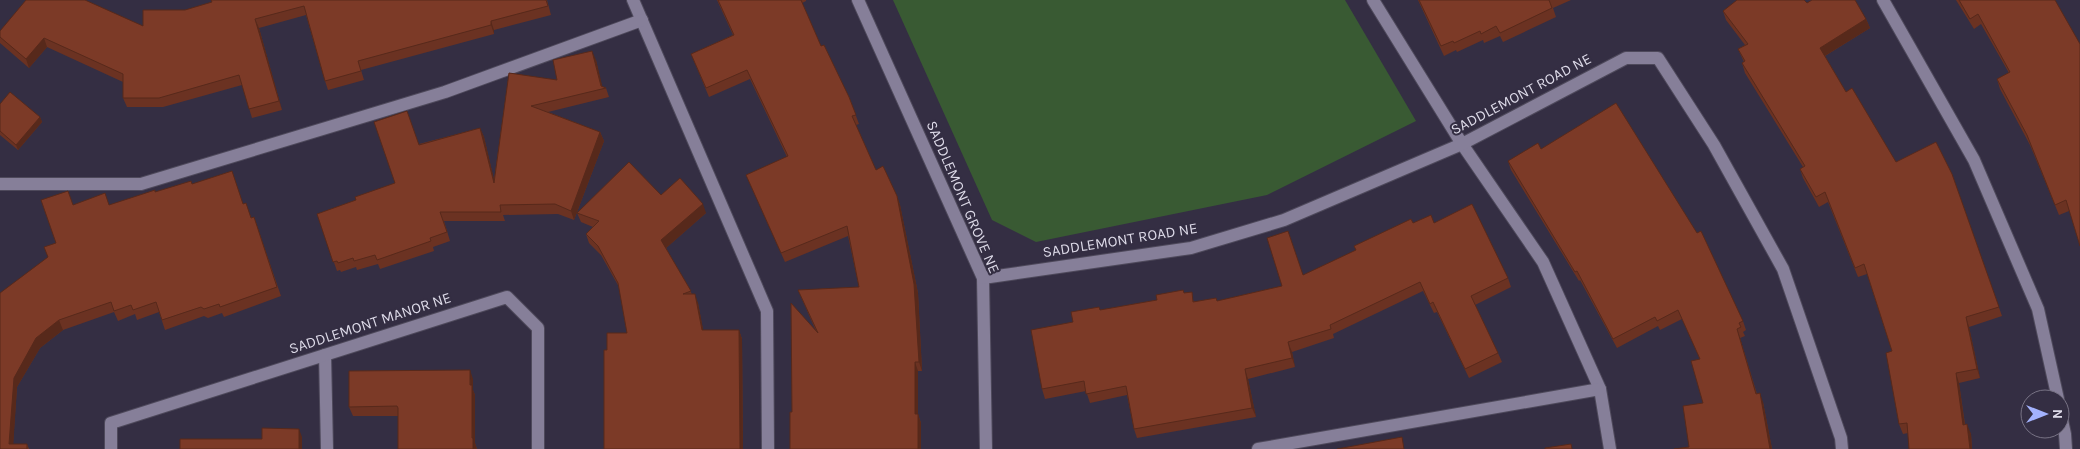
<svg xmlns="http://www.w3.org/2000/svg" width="2080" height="449" font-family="Karla,sans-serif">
	<rect width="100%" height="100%" fill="#342e43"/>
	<path fill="#395a33" d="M893,0h452l71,121 -149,74 -231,47 -44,-22z"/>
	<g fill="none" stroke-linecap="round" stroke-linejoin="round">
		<defs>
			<g id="service">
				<path d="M633,0l134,311 1,138"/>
				<path d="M1373,0l89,144 81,118 57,127 10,60"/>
				<path d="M1883,0l91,160 64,149 20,90"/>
				<path d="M0,184h141l304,-92 197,-72"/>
				<path d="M325,355l2,94"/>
				<path d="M2060,411l5,23 1,15"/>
				<path d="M1258,449l342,-60"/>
			</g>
			<g id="minor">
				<path d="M858,0l125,278 3,171"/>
				<path d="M983,278l208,-30 93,-28 178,-76 164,-86h32l56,87 69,124 58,169 1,11"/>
				<path d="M111,449v-26l396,-126 31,31v121"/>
			</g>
		</defs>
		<use href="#service" stroke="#4e495b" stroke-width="14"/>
		<use href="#minor" stroke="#4e495b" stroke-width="14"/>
		<use href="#service" stroke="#867f99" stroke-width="12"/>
		<use href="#minor" stroke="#867f99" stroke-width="12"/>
	</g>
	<g fill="#6b3222">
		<path d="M547,0l4,15 -57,15v4l-133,36 3,10 -36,10 -3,-9 -19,-66 -47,13 23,82 -30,8 -10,-33 -79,22h-36l-4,-9v-16l-76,-35 -18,21 -29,-25v-12l143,-5 42,-16 27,-8z"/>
		<path d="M717,0h89v1l-4,2 19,43 28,51 10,27 -3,1 20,45 21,26 3,9 18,88 4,78h-4v43l3,9v26l-129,-37 24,-81 -18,-41 61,-3 -11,-51 -63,26 -35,-78 -4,-9 41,-18 -37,-78 -41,18 -18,-43 42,-19z"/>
		<path d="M1418,0h153l-18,8 3,9 -53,25 -3,-6 -16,7 -1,-3 -26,12 -1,-2 -12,6z"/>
		<path d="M1736,0h68l3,3 59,16 4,9 -45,28 21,36 50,70 56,12 50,142 -33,11 11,51 -21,5 6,41 6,10 1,15h-63l-1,-16 -5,1 -4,-10 -7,-73 -25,-77 -9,3 -30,-75 -9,5 -16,-29 -3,-9 3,-2 -58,-94 -3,-10 2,-1 -6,-13 7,-4 -19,-25 -3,-9 14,-10z"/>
		<path d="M1956,0h99l14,211 -10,4 -29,-70 -30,-56 -3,-10 12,-6 -28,-49 -7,5z"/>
		<path d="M596,60l6,27 4,1 3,9 -61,15 52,20 4,9 -30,79 -16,-6 -55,1 2,6h-61l6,20 -17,6 1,4 -54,18 -2,-5 -21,6 -1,-3 -15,5 -1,-2 -3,1 -20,-57 39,-14 39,-17 24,-39 61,-16 4,9 10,43 15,-107 48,7z"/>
		<path d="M0,104l40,13 2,5 -24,28 -18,-15z"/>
		<path d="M1541,149l202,172 3,9 -3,2 2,4 -5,2 17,56 6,8 9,47h-98l15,-2 14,-44 -3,-44 -18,-40 -22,11 -2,-4 -41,22 -37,-68 -1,1 -68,-111 -3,-9z"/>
		<path d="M232,171l11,33 9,14 2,-1 27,79 -57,21 -2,-4 -14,5 -4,-2 -39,14 -6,-18 -22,8 -2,-6 -17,7 -4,-9 -51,18 -23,18 -23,39 -4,57h14l2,5h-29l48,-192 8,-14 17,-38h36l46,-13 37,-8z"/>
		<path d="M661,195l45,18 -40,35 26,46 6,9 5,27h36l3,9 1,110h-139l3,-99 20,-17 -8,-46 -18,-32 -12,-12 -3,-9 7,-7 -12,-5 -4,-9z"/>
		<path d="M1413,223h21l74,55 3,9 -36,18 23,48 4,9 -33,16 -32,-66 -3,1 -11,-22 -90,43 1,4 -42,14 3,15 -47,12 8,38 -119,21 -3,-9 -7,-34 -37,8 -4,-12 -41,8 -3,-10 31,-67 27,-12 57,-10 28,-7 10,9 22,-1 65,-15 74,-36 -2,-4z"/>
		<path d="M473,379v11l2,5v48l2,6h-79v-33h-45l-4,-9z"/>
	</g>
	<g fill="#57291b">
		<path d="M255,19l4,9 23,82 -3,-9z"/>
		<path d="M1866,19l4,9 -47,29 -3,-9z"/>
		<path d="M491,21l3,9v4l-3,-9z"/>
		<path d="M44,38l3,9 -18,21 -3,-9z"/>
		<path d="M592,51l4,9 7,29h-1z"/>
		<path d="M40,117l2,5 -24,28 -2,-5z"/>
		<path d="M480,128l4,9 13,55 -3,-9z"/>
		<path d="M600,132l4,9 -30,79 -3,-9z"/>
		<path d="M897,196l3,9 18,88 4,78 -3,-9z"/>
		<path d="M703,204l3,9 -41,36 -4,-9z"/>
		<path d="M695,294l3,9 7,36 -3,-9z"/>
		<path d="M1966,317l3,10 11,51 -3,-9z"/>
		<path d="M59,320l4,10 -23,18 -23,39 -4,62 -4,-5 5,-66 22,-40z"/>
		<path d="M1737,329l3,9 19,65 -3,-9z"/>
		<path d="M739,330l3,9 1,110h-3z"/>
		<path d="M1288,342l4,10 3,15 -3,-9z"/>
		<path d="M915,362l3,9v43l3,9v26h-3l-3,-35z"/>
		<path d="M1245,369l3,10 8,38 -4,-9z"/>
		<path d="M470,370l3,9v11l2,5v48l2,6h-4z"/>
		<path d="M1956,373l3,10 7,51 -3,-9z"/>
		<path d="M1760,393l3,9 9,47h-2z"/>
		<path d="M1967,424l4,10 1,15h-2z"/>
		<path d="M299,429l3,8v12h-3z"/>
	</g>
	<g fill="#7c3a27" stroke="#57291b">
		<path d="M26,0h59l58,26v-16h42l27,-8 -1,-2h335l2,6 -57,15v4l-133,36 3,10 -36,10 -21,-75 -49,13 24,82 -30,8 -10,-34 -80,23h-36v-24l-79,-36 -18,21 -26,-22v-6z"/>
		<path d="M718,0h83l20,46 3,-1 25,52 7,18 -4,1 24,54 7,-4 14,30 17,88 5,78h-4v52h3v35h-128v-37h2l-1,-109 27,30 -20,-43 61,-3 -12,-61 -66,27 -35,-78 42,-19 -41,-86 -41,18 -15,-34 43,-19z"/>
		<path d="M1419,0h130l3,8 -52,25 -4,-7 -15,8 -1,-3 -26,12 -1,-2 -12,5z"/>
		<path d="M1737,0h67l3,3 5,-3h43l11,19 -46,29 26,44 6,-4 44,74 40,-20 16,32 47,133 -33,10 11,52 -21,4 7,52 4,-1 3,25h-61l-2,-26 -8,1 -13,-71 6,-2 -28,-87 -9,4 -30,-76 -9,5 -16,-28 5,-3 -63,-103 3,-2 -7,-12 10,-5 -25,-33z"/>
		<path d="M1959,0h96l25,44v202l-14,-46 -11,5 -28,-70 -30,-56 13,-7 -32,-58 -8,5z"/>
		<path d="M592,51l9,35 5,2 -75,18 69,26 -29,79 -16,-7 -55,1 1,7h-61l7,20 -17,6 1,3 -54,19 -2,-5 -21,6 -1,-3 -15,5 -1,-2 -4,1 -16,-48 39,-14 -1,-3 40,-14 -21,-61 33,-11 12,34 61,-17 14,55 15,-110 48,7 -4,-20z"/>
		<path d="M10,92l30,25 -24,28 -16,-14v-27z"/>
		<path d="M1616,103l81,130 4,-2 42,90 -4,2 2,4 -4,2 19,65 4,-1 10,56h-96l15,-2 -6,-41 20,-3 -12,-42 9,-2 -22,-49 -21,11 -2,-4 -42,22 -36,-68 -2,1 -67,-111 30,-18 3,6z"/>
		<path d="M629,162l32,33 19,-17 23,26 -42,36 30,51 -8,3h12l7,36h37l1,119h-136v-99h3v-17h20l-9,-50 -20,-37 -12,-12 13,-13 -22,-8z"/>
		<path d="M232,171l11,33 3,-1 5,15 3,-1 23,70 -57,20 -1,-3 -15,5 -3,-2 -39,13 -6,-18 -23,8 -2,-5 -17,6 -3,-9 -52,18 -23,18 -22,40 -5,66h18v5h-27v-156l48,-36 -4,-10 12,-4 -15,-43 27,-9 5,14 32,-12 4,12 46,-15v2l36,-11 1,3z"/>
		<path d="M1472,204l36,74 -37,18 27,57 -33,16 -32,-67 -3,2 -10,-22 -90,43 1,4 -43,13 4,16 -47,11 7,39 -118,21 -8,-43 -40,8 -2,-13 -42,8 -11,-59 42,-8 -2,-10 28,-5 1,3 57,-10 -1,-5 27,-5 1,3 8,-1 1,10 23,-4 1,3 65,-15 -15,-48 21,-7 15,44 53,-25 -2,-4 57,-27 2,4 18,-8 3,8z"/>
		<path d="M470,370v15h2v53h1v11h-75v-41l-1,-2 -48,1v-36z"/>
		<path d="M262,428l37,1v20h-119v-10h82z"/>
		<path d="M1402,437l2,12h-67z"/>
		<path d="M1571,444l1,5h-27v-1z"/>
	</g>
	<g text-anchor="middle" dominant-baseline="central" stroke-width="4" stroke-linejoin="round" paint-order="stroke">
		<g font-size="15" fill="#dddae8" stroke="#342e43">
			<text transform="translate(1521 94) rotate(-28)">SADDLEMONT ROAD NE</text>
			<text transform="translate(963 197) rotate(67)">SADDLEMONT GROVE NE</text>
			<text transform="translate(1120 240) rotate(-9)">SADDLEMONT ROAD NE</text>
			<text transform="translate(370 323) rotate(-18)">SADDLEMONT MANOR NE</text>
		</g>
	</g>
	<g transform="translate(2045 414) rotate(90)"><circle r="24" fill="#342e43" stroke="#787385"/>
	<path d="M0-4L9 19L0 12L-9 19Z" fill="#a3b2fd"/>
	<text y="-8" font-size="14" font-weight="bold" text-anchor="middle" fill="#dddae8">N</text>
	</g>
</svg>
